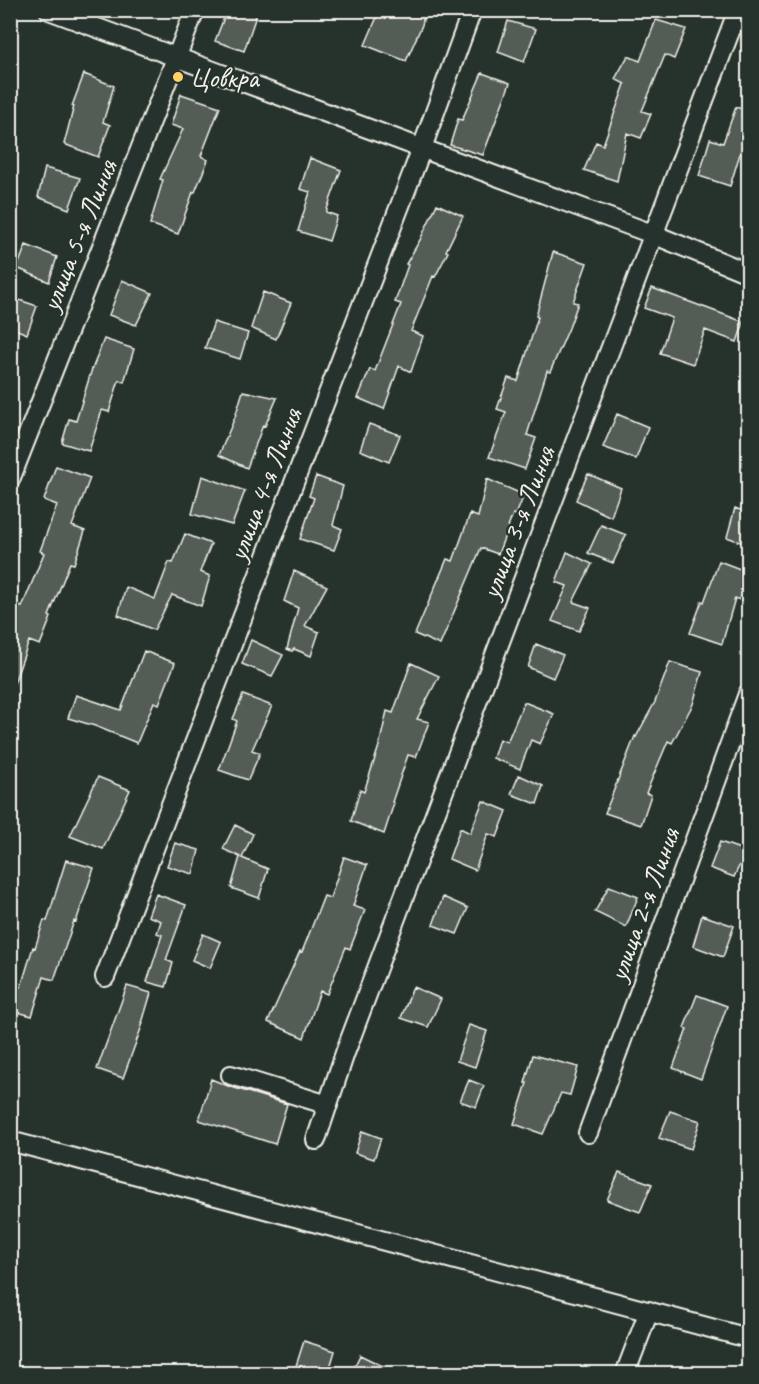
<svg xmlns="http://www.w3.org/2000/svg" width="759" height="1384" font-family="Caveat,sans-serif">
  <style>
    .building { fill: #525c55; stroke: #f4f1e8; stroke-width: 1.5 }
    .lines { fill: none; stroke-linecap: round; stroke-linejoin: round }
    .minor-casing { stroke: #f4f1e8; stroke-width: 22 }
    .minor { stroke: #26332d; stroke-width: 18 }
    .poi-dot { fill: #ffd166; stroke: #26332d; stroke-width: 2 }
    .labels { text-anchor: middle; stroke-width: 5; stroke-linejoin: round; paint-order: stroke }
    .poi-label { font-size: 28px; fill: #f4f1e8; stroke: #26332d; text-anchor: start }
    .street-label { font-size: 28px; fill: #f4f1e8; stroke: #26332d }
  </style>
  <rect width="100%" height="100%" fill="#26332d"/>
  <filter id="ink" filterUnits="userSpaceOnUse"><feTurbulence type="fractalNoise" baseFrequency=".0167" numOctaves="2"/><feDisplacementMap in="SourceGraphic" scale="12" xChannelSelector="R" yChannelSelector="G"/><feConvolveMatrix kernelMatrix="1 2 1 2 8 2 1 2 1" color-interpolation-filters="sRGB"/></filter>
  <g filter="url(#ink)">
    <path class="building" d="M227,10h31l-14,41 -29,-10z
      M380,10h45l-3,15 -16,36 -41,-16z
      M656,20l30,9 -12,30 -9,-4 -23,56 9,3 -10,24 -14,-5 -10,48 -33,-11 12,-28 7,3 22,-61 -10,-5 13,-23 12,5z
      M508,21l28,8 -12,33 -26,-10z
      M482,73l28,10 -27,72 -33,-10 8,-26 4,1z
      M84,74l30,12 -11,36 7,3 -12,32 -34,-13 10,-38h-2z
      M181,94l39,13 -19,49 7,4 -13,32h-2l-15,42 -28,-10 13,-44 -3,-1 23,-50 -12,-4z
      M736,107l12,4v17l-18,58 -31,-10 11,-37 13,4z
      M310,158l31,12 -15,42 11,4 -8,25 -31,-10 12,-39 -10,-3z
      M45,168l35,10 -11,31 -31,-12z
      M437,204l26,12 -17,35 2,1 -13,25 -2,-1 -22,55 12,5 -12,36 -12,-6 -15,43 -26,-11 12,-29 5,2 26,-67 -6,-2 13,-37 -2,-1 14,-24z
      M26,245l31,12 -8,25 -32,-14z
      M553,252l34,11 -14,39 5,1 -9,25 -19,44 -3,-1 -20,64 9,3 -11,31 -36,-12 17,-45 -9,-3 11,-31 10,3 20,-64 -2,-1z
      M122,280l30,13 -16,32 -27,-10z
      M652,288l92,34 -7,20 -32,-12 -12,34 -33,-11 12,-35 -28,-10z
      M263,292l28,11 -15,36 -25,-11z
      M10,297l27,9 -10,28 -17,-7z
      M214,322l34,11 -8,26 -35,-11z
      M104,339l30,10 -10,33 -5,-2 -10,32 -7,-2 -13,41 -27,-8 7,-24 7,2 15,-49z
      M243,391l34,7 -12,28 -2,-1 -16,43 -28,-13 16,-38z
      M617,414l31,13 -12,32 -33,-12z
      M369,424l31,11 -11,27 -29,-12z
      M56,466l34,12 -18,48 13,5 -11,33 -4,-1 -21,53 2,1 -11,28 -11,-4 -17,48h-2v-86l12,4 22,-54 -4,-2 17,-46 -13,-5z
      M588,474l33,14 -10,29 -35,-17z
      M202,476l43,15 -13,34 -40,-11z
      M316,476l27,10 -10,39 9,4 -8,21 -34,-11 14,-41 -5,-2z
      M487,479l37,16 -8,20 -3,-1 -15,40 -17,-6 -41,97 -25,-11 32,-75 6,2 17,-47 8,3z
      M735,508l13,5v32l-21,-8z
      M601,525l25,10 -13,28 -25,-10z
      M185,534l26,10 -11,28 10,4 -9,30 -29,-11 -18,35 -36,-15 8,-28 29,12 14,-37 4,1z
      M567,552l25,12 -19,38 17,6 -11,23 -27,-10 15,-35 -11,-4z
      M719,561l29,11v6l-8,22 -5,-2 -13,46 -32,-11 12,-32 2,1z
      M294,571l33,15 -22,40 14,6 -8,24 -17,-7 -2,2 -5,-2 11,-41 -14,-7z
      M251,640l32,15 -11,21 -30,-12z
      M536,644l27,11 -10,23 -25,-11z
      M144,651l31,12 -16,41 -5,-2 -17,41 -42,-17 -27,-8 8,-23 45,15z
      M670,662l32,10 -9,32 -21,39 -4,-2 -22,52 5,2 -10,30 -36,-12 30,-77 1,1 19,-35z
      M411,663l28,13 -22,43 12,3 -13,35 -8,-2 -16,47 2,1 -10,31 -33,-13 9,-31 4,2 15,-46 8,-35 6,2z
      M243,695l29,11 -20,44 8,3 -12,27 -29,-10 18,-49 -4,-2z
      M524,702l30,12 -14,30 -9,-4 -11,29 -27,-11 6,-19 8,3z
      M519,775l24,11 -6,18 -26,-10z
      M98,777l32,13 -27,59 -33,-13z
      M483,801l24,10 -10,26 -9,-3 -13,36 -26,-11 11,-31 10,5z
      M235,825l18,9 -11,24 26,11 -9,29 -28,-10 9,-31 -17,-8z
      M720,842l26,9 -12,26 -24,-9z
      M175,843l24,7 -6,24 -26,-8z
      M344,857l23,8 -14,41 12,4 -15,39 -4,-2 -19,47 -7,-3 -16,47 -36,-16 32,-71 2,1 22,-56 6,2z
      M66,860l28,8 -18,54 -2,-1 -20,59 -10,-3 -12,39 -22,-6v-27l11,4 12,-40 2,1 9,-28 3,1z
      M609,886l29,11 -12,30 -31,-15z
      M156,894l30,11 -20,55 7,3 -7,24 -19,-5 15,-47 -5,-2 4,-12 -13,-5z
      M443,897l25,11 -11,26 -24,-9z
      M702,915l32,11 -11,31 -30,-11z
      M203,934l18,8 -11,26 -18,-8z
      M127,986l24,7 -9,30h1l-20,55 -26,-9z
      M413,987l28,12 -13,28 -27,-9z
      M697,995l30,11 -26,73 -28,-11 14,-39 -3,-1z
      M469,1025l18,6 -12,36 -18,-6z
      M533,1055l45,12 -8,28 -9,-2 -18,41 -29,-10 13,-41h-2z
      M211,1079l17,7 59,18 -12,40 -76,-24z
      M469,1080l15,6 -8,21 -16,-6z
      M670,1111l30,10 -9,28 -32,-11z
      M362,1131l19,7 -7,21 -19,-6z
      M619,1172l33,12 -12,28 -33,-12z
      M304,1341l31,10 -7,23h-18l-15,-5z
      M360,1355l39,19h-48z"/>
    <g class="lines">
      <defs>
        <path id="minor" d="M49,10l606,225 93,38
          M10,480l185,-470
          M105,977l317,-829 50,-138
          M231,1075l97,30
          M588,1133l160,-439
          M316,1140l29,-87 393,-1043
          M10,1141l738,197
          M625,1374l24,-63"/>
      </defs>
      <use href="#minor" class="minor-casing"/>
      <use href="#minor" class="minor"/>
    </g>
  </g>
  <circle class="poi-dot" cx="178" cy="77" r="6"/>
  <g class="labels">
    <g class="poi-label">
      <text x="190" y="87">Цовкра</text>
    </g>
    <g class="street-label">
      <text transform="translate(78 235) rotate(-68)" y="10">улица 5-я Линия</text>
      <text transform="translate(264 484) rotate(-69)" y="10">улица 4-я Линия</text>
      <text transform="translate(517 522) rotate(-69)" y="10">улица 3-я Линия</text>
      <text transform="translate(643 904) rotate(-70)" y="10">улица 2-я Линия</text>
    </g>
  </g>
  <rect width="759" height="1384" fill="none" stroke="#26332d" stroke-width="36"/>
  <rect x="18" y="18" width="723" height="1348" fill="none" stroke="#f4f1e8" stroke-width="2" filter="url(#ink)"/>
</svg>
